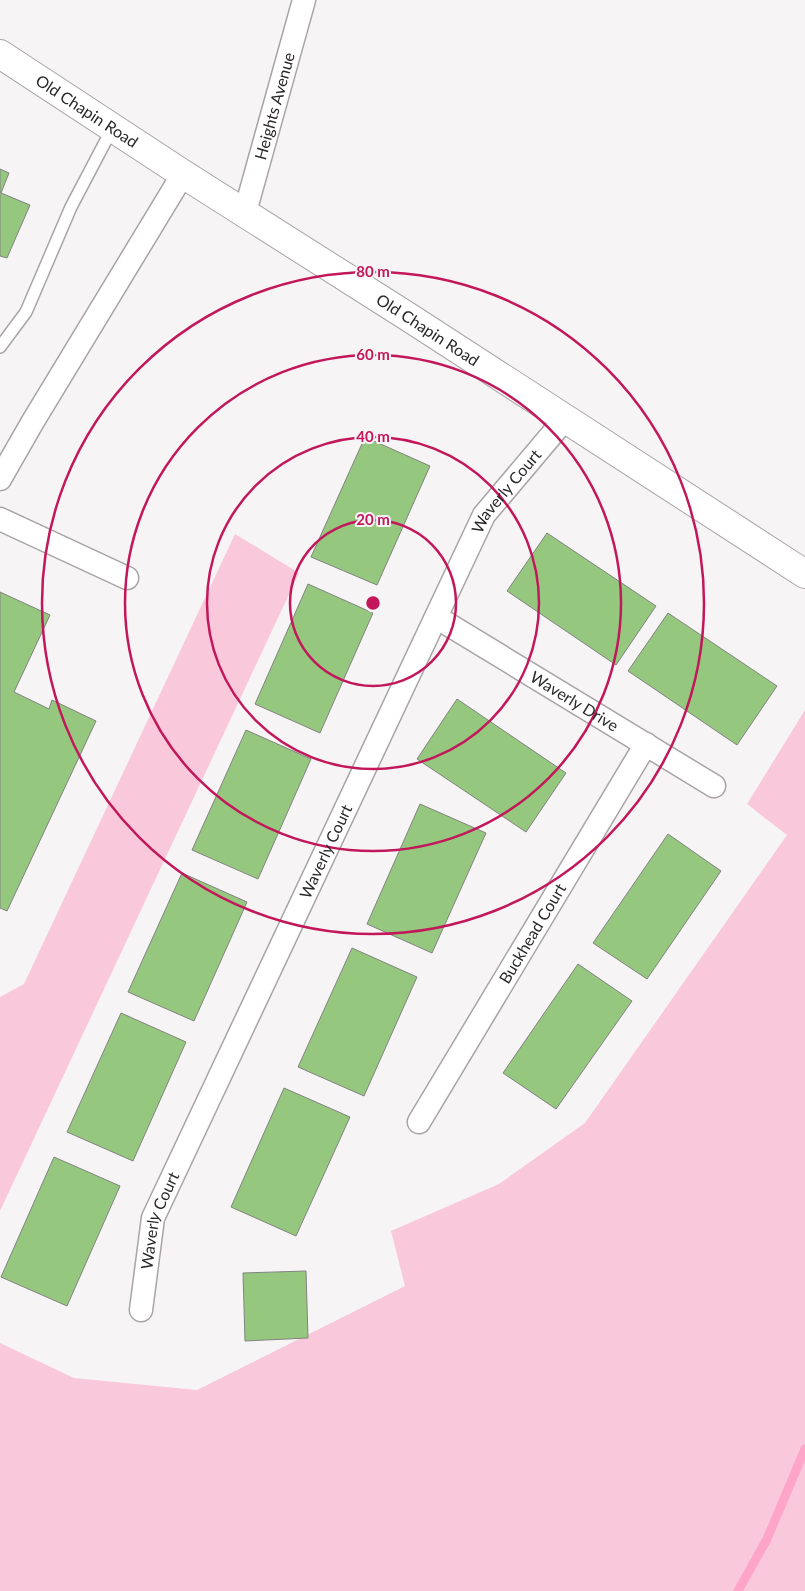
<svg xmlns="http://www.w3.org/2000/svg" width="805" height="1591" font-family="Lato,sans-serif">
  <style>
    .green { fill: #f9c9db }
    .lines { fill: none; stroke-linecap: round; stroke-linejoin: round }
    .stream { stroke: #fea5c8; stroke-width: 9 }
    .building { fill: #95c77e; stroke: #828381 }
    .service-casing { stroke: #a8a4a5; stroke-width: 14 }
    .minor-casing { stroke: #a8a4a5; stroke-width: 25 }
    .tertiary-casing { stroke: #a8a4a5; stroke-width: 30 }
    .service { stroke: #fff; stroke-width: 11 }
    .minor { stroke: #fff; stroke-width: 22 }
    .tertiary { stroke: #fff; stroke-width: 28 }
    .ring { fill: none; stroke: #c2185b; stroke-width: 2.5 }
    .labels { text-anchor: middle; stroke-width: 4; stroke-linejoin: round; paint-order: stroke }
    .street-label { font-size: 16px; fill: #292728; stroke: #f7f4f5 }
    .centre { fill: #c2185b; stroke: #f7f4f5; stroke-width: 2.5 }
    .ring-label { font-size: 15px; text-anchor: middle; font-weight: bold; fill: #c2185b; stroke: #f7f4f5; stroke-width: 4; stroke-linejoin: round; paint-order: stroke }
  </style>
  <rect width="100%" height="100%" fill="#f7f4f5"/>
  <path class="green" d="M235,534l64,39 -299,638v-214l24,-13z
    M805,710v881h-805v-248l74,35 123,12 208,-104 -14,-55 108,-47 86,-61 202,-288 -40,-31z"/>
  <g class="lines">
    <path class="stream" d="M738,1591l29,-52 38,-90"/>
  </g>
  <path class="building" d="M0,169l9,4 -8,20 29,12 -23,53 -7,-2z
    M365,437l65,29 -53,119 -66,-28z
    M547,533l109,73 -40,59 -109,-74z
    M308,584l65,29 -53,120 -65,-29z
    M0,592l50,23 -36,77 35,17 3,-9 44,21 -89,190 -7,-3z
    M668,613l109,73 -40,59 -109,-74z
    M457,699l109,74 -40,59 -109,-73z
    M246,730l65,29 -53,120 -66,-29z
    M420,804l66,29 -54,120 -65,-29z
    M668,834l53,37 -74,108 -54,-36z
    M182,873l65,29 -53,119 -66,-29z
    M352,948l65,29 -53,119 -66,-29z
    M578,964l54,37 -76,108 -53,-36z
    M121,1013l65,29 -53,119 -66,-29z
    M284,1088l66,29 -54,119 -65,-29z
    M54,1157l66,29 -53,120 -66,-29z
    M306,1271l2,67 -63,3 -2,-68z"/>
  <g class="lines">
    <defs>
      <path id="service" d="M0,347l26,-35 45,-105 42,-80"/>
      <g id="minor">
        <path id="s1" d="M245,212l59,-212"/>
        <path d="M0,479l32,-56 151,-249"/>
        <path d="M0,519l127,59"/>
        <path id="s2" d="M436,617l278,169"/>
        <path id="s3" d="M419,1122l227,-378"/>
        <path id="s4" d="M141,1310l12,-92 331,-703 81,-96"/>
      </g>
      <g id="tertiary">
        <path id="s5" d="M0,54l183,120 227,144 395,256"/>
      </g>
    </defs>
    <use href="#service" class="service-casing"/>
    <use href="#minor" class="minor-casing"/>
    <use href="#tertiary" class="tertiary-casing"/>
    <use href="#service" class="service"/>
    <use href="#minor" class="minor"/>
    <use href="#tertiary" class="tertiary"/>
  </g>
  <g class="ring">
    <circle cx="373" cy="603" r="83"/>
    <circle cx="373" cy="603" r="166"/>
    <circle cx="373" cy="603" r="248"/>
    <circle cx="373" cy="603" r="331"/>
  </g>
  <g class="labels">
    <g class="street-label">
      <text dy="6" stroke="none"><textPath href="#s1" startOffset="110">Heights Avenue</textPath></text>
      <text dy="6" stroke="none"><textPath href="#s5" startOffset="104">Old Chapin Road</textPath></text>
      <text dy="6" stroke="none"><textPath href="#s5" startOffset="509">Old Chapin Road</textPath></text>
      <text dy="6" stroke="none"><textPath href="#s4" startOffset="902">Waverly Court</textPath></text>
      <text dy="6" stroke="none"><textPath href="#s2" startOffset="162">Waverly Drive</textPath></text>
      <text dy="6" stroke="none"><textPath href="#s4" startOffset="498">Waverly Court</textPath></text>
      <text dy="6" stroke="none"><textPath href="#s3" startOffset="220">Buckhead Court</textPath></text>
      <text dy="6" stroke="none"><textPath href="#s4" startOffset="92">Waverly Court</textPath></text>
    </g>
  </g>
  <circle cx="373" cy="603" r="8" class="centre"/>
  <g class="ring-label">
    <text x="373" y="277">80 m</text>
    <text x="373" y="360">60 m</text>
    <text x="373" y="442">40 m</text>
    <text x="373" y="525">20 m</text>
  </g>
</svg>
